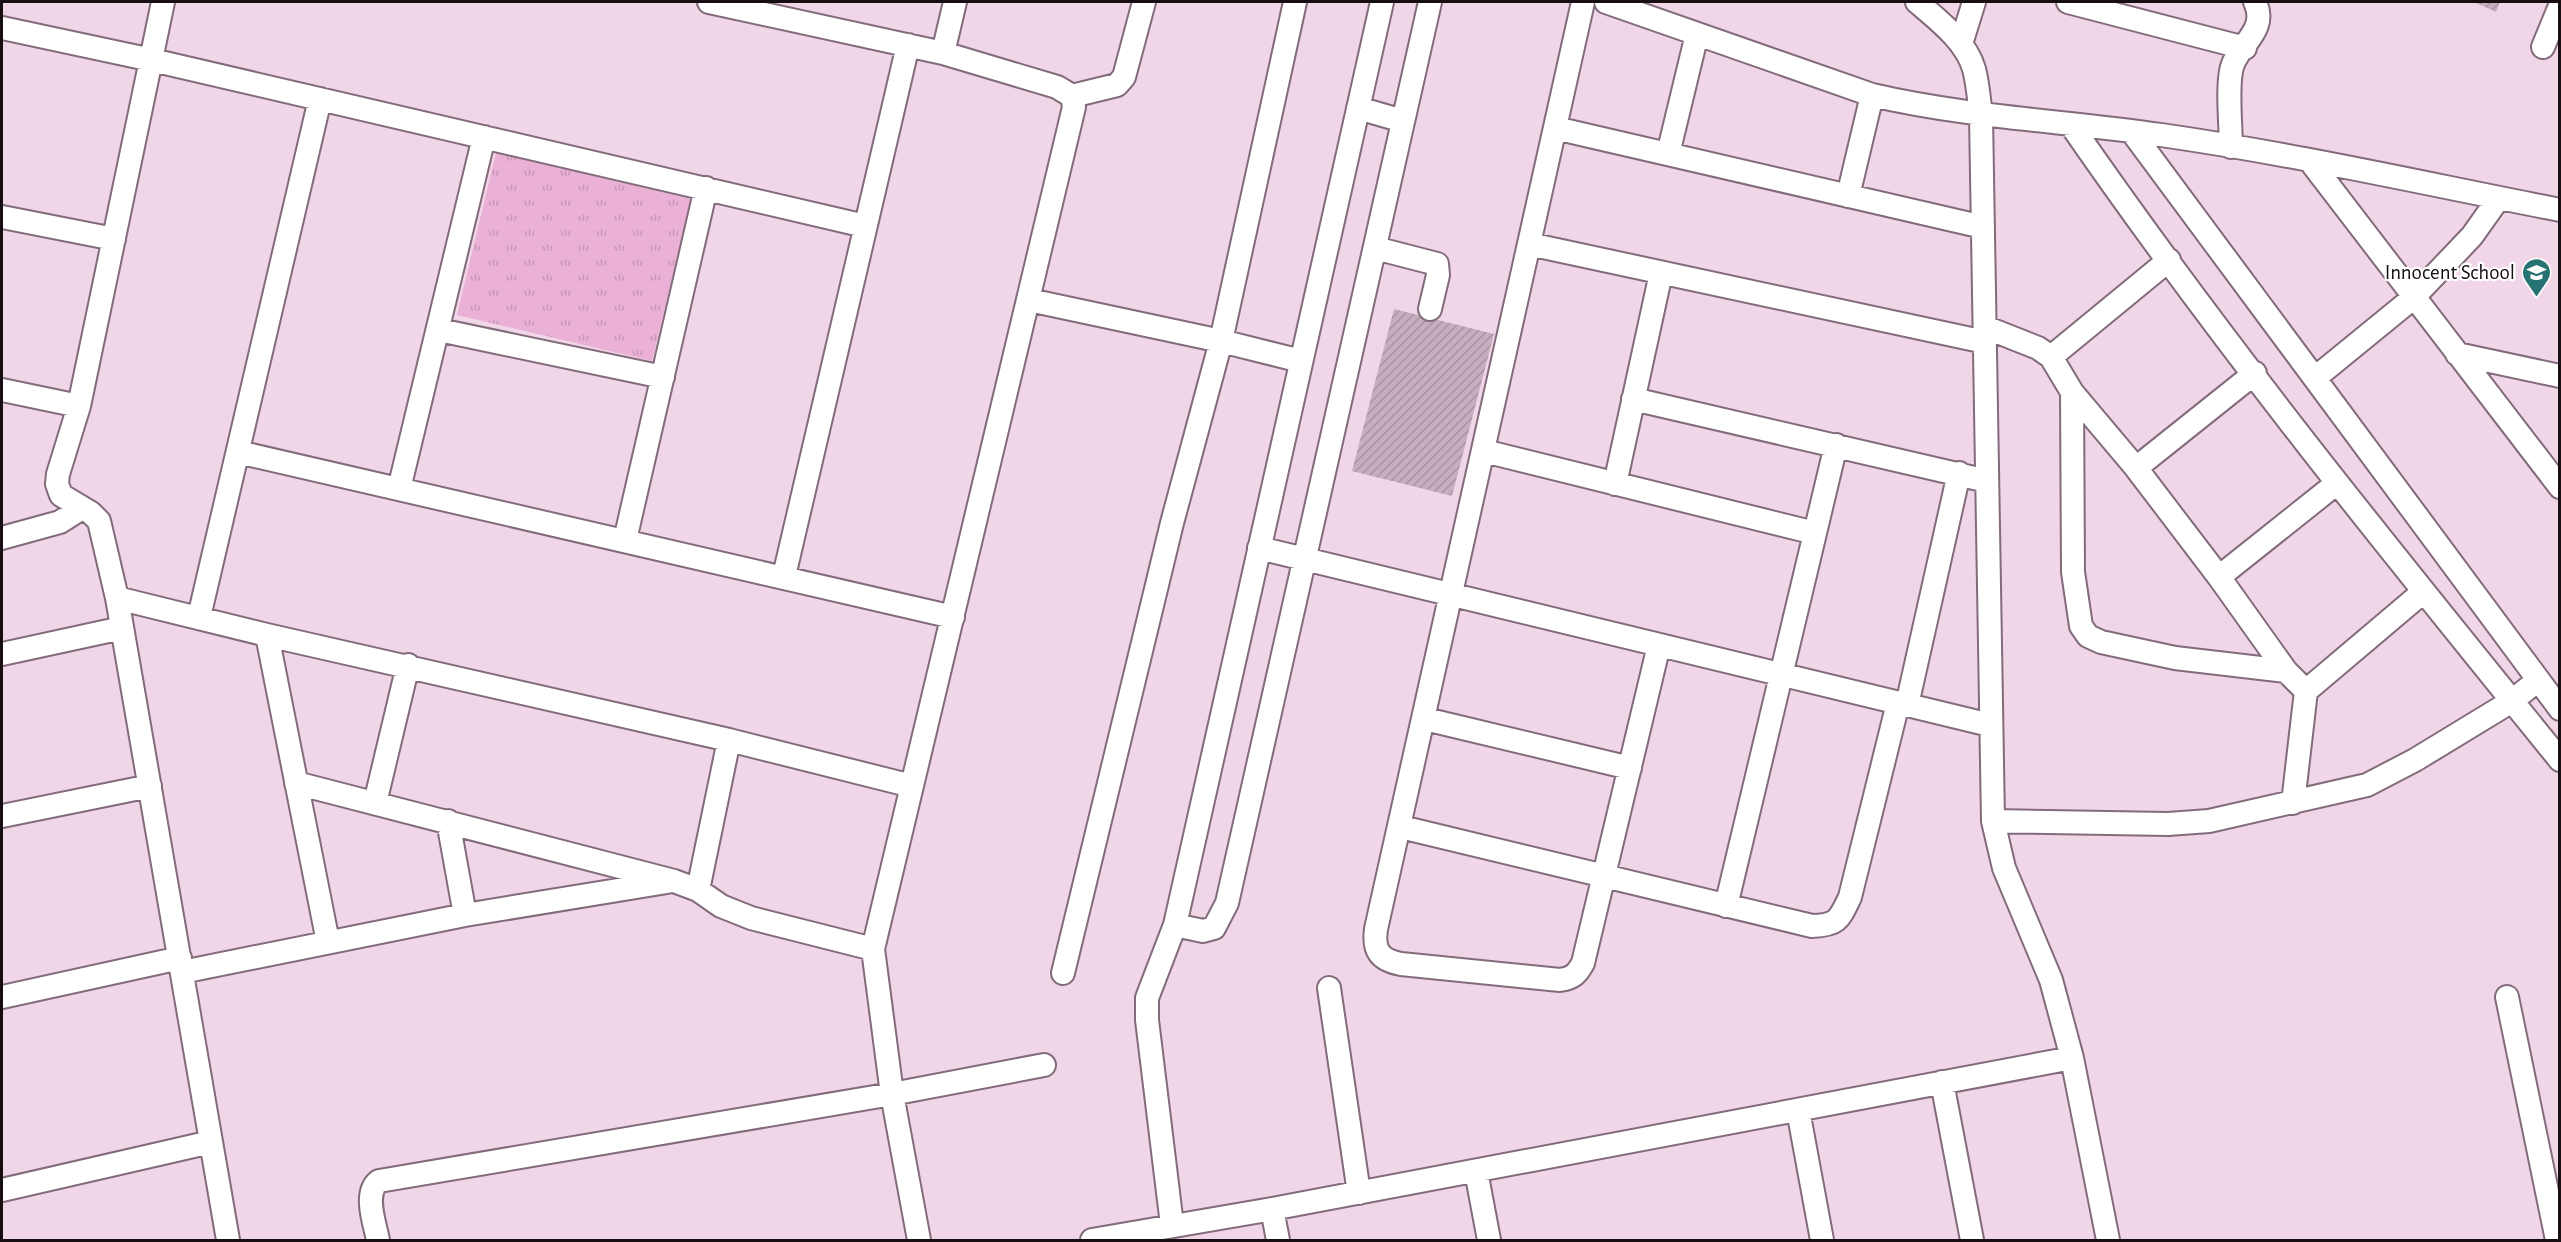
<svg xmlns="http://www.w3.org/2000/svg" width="2561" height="1242" font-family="'Alegreya Sans',sans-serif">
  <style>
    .park { fill: url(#park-tufts) }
    .building { fill: url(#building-hatch) }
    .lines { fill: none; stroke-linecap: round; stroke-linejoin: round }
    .minor-casing { stroke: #826b7a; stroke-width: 26 }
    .minor { stroke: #fff; stroke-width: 22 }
    .labels { text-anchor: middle; stroke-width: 4.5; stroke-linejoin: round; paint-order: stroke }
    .poi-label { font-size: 21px; fill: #160e13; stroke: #fff; text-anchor: end }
  </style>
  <defs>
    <pattern id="park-tufts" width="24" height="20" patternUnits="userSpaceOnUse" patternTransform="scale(1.5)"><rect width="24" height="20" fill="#eab0d6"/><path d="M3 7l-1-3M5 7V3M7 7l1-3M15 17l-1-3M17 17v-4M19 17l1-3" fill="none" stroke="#c896b7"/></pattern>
    <pattern id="building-hatch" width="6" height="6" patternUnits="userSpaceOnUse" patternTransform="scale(1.5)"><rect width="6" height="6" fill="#c7aebe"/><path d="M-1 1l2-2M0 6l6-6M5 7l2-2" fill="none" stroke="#aa94a2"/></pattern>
  </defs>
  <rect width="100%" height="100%" fill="#f1d6e7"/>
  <path class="park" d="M496,153l195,46 -39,162 -195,-46z"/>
  <path class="building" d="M2474,2h26l-4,10z
    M1394,309l100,25 -42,162 -100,-25z"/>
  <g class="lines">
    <defs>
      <path id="minor" d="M163,2l-84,404 -21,68 -1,10 4,11 30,18 8,8 18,77 111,642
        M709,2l234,51 114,34 15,9 2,11 -201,842 19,145 27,146
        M1583,2l-207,927c-3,22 4,31 25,35l159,16c13,-2 17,-6 23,-17l76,-318
        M1606,2l266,93c95,22 192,26 289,40 133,19 266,49 399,75
        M1917,2c21,18 49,39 57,67 4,15 5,31 7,47l12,705 11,47 47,112 21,78 36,182
        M2068,2l177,46
        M2,28l150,32 713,166
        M1961,44l13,-42
        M2543,47l17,-41
        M943,53l12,-51
        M1072,96l45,-11 7,-8 20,-75
        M1358,108l45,13
        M2071,125c152,220 321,428 489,635
        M1555,128l428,99
        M2132,132l428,577
        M2231,147c0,-20 -5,-66 2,-83 8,-21 35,-35 22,-62
        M1668,154l29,-120
        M2310,161l250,326
        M1848,196l24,-101
        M2,217l112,22
        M1529,244l456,98
        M1375,248l62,16 1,11 -8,34
        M1029,300l192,41 80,20
        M1985,327l53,21 13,9 21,35 64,76 83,109 67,94 20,20 -13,112
        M439,330l224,47
        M2457,354l103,22
        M2051,357l118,-97
        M2315,378l98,-80 59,-62 27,-38
        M2,390l77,16
        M2072,392l1,180 8,54 7,10 13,6 74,16 111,13
        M1633,399l354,82
        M1484,451l331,82
        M238,452l715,165
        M2136,468l119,-95
        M1615,484l46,-211
        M399,489l85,-352
        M2,538l58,-16 22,-14
        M625,540l81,-352
        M1259,548l731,177
        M784,576l124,-531
        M2219,577l118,-94
        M117,598l150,37 462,105 183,46
        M199,617l121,-518
        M267,635l61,307
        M2,654l120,-26
        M2306,691l117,-99
        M1907,705l52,-232
        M1425,719l205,49
        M296,783l378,98 24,9 23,16 30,12 122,31
        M375,803l33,-138
        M2,816l148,-30
        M448,821l17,94
        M1993,821l175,3 41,-3 158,-36 48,-25 97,-59 26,-21
        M1401,827l411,99c26,-1 27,-6 38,-29l48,-194
        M698,890l31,-150
        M1726,906l110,-461
        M1175,925l28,6 11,-3 13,-25 203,-901
        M182,972l283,-57 202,-33
        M1063,973l109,-450 49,-182 74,-339
        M1329,988l30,205
        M2,997l178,-39
        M2507,997l50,243
        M1942,1082l30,158
        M1798,1110l24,130
        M1476,1171l13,69
        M2,1190l209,-48
        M1272,1209l6,31
        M1172,1225l-25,-205v-22l28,-73 207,-923
        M378,1240c-3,-16 -15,-47 1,-59l513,-87 152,-29
        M1092,1240l180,-31 800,-151"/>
    </defs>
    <use href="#minor" class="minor-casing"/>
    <use href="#minor" class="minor"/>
  </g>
  <defs>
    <symbol id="school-pin" viewBox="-11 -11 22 30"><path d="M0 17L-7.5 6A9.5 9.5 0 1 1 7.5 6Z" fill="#277272" stroke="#fff"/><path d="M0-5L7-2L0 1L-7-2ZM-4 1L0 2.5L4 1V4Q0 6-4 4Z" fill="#fff"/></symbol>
  </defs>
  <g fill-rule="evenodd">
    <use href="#school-pin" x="2520" y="256" width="33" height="45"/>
  </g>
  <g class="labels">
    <g class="poi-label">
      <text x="2515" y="279">Innocent School</text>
    </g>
  </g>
  <rect width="2561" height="1242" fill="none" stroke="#160e13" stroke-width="6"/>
</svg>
